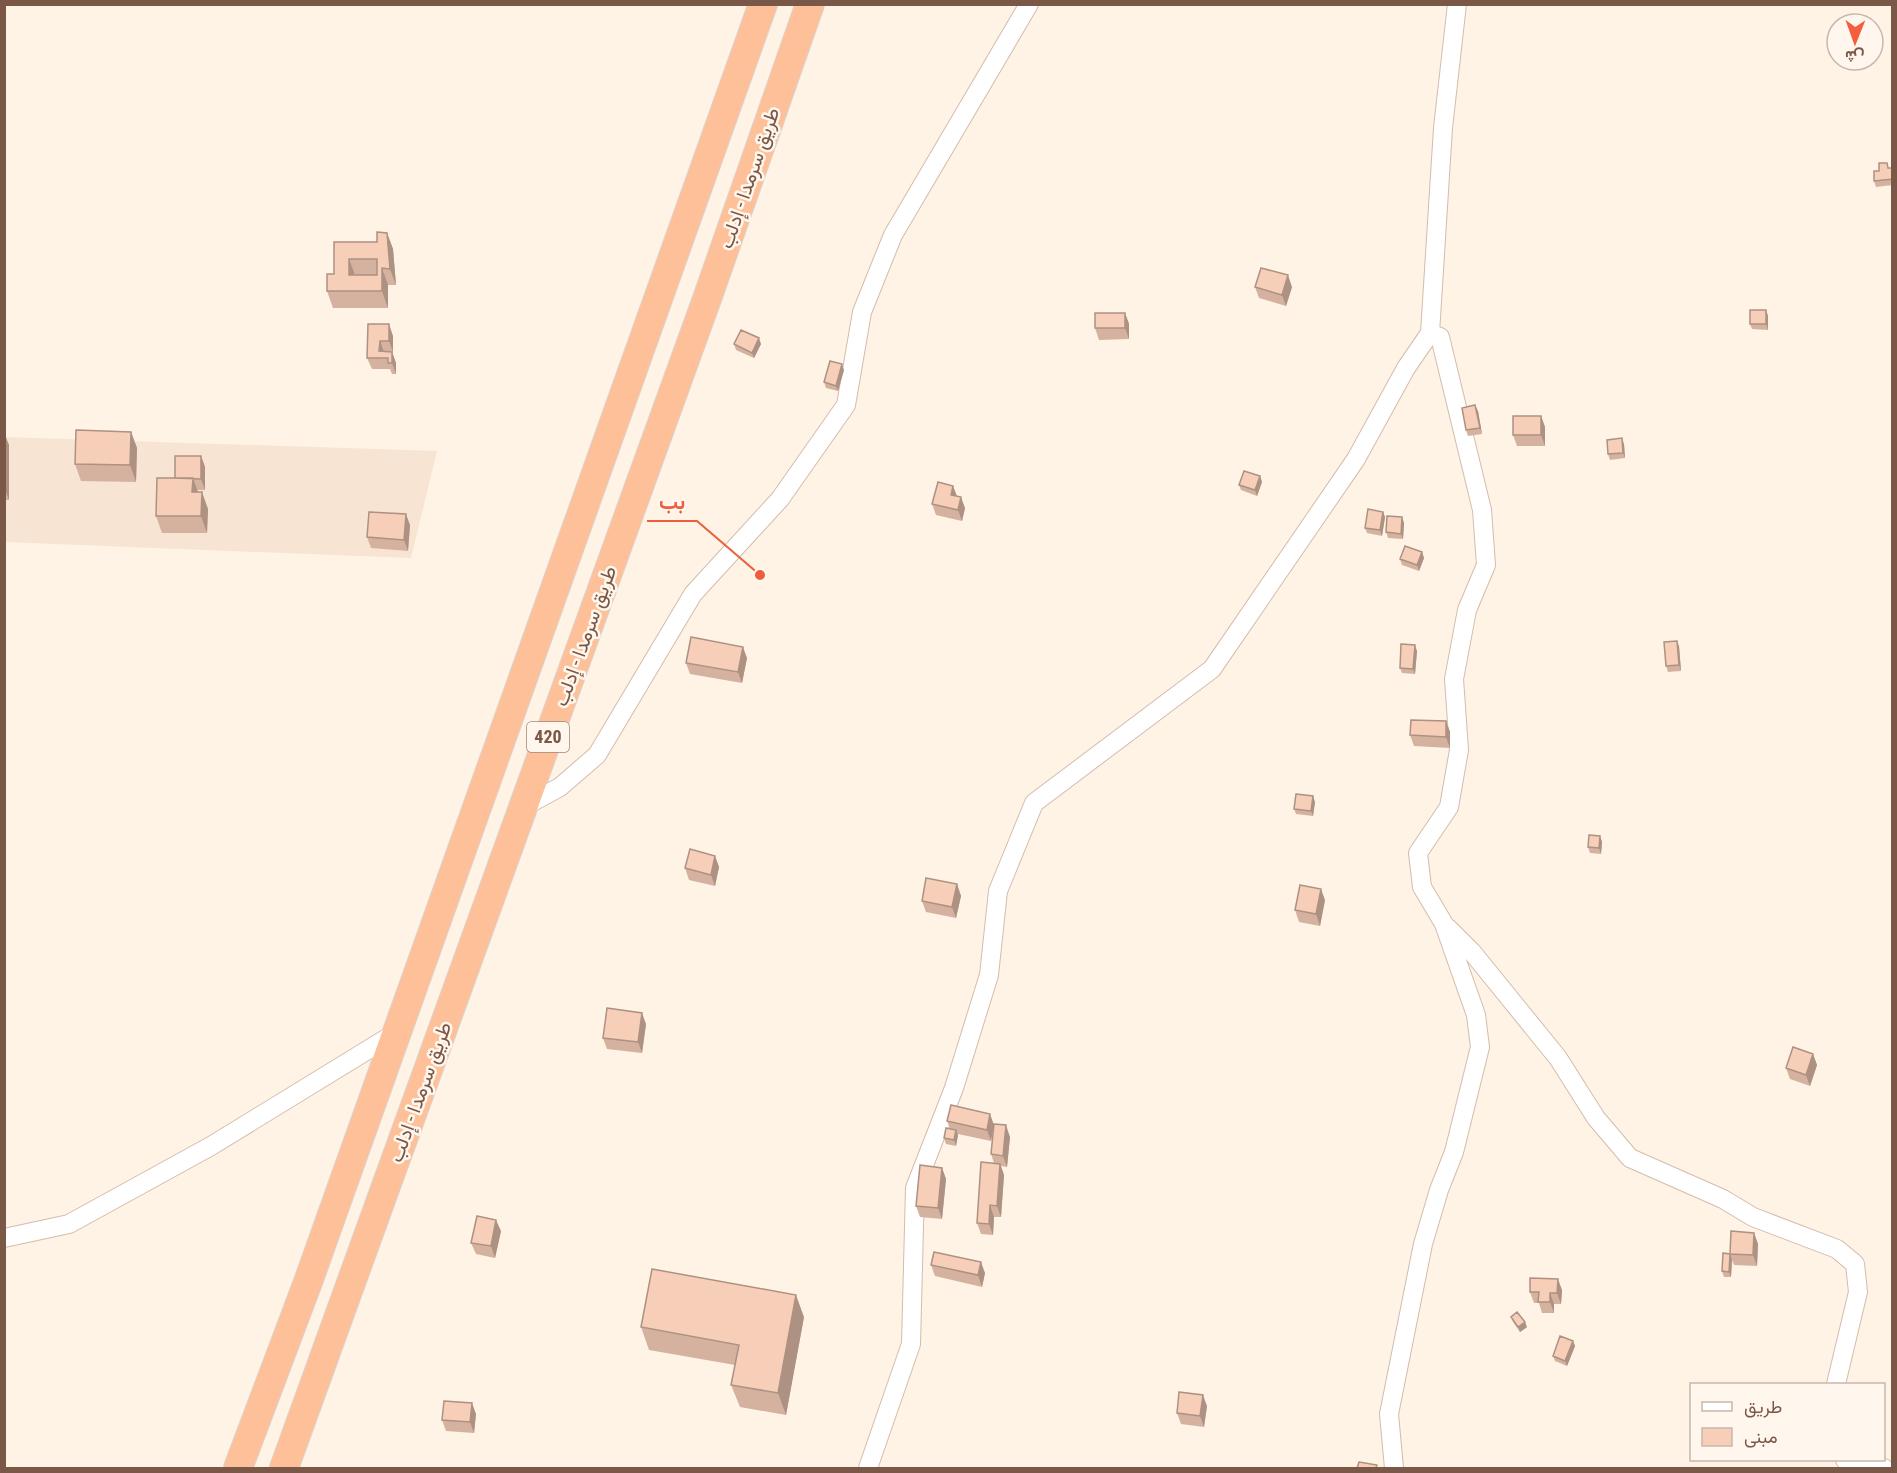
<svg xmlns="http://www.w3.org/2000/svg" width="1897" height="1473" font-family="'Roboto Condensed',Vazirmatn,sans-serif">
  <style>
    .residential { fill: #f7e4d2 }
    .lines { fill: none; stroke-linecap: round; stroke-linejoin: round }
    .minor-casing { stroke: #d4bcac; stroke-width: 20 }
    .trunk-casing { stroke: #dcd3cf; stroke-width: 30 }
    .minor { stroke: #fff; stroke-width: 18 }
    .trunk { stroke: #fec098; stroke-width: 28 }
    .wall { fill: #d4b29f }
    .shaded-wall { fill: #ad9182 }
    .building { fill: #f7cfb9; stroke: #ad9182; stroke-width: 1.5; fill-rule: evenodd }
    .labels { text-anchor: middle; stroke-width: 5; stroke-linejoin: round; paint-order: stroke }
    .shield { fill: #fff7ed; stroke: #a28779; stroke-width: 1.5 }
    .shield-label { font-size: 18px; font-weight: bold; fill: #7a5747 }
    .street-label { font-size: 20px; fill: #7a5747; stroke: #fff7ed }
    .leader { fill: none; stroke: #ee5e3e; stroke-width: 2 }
    .callout-dot { fill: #ee5e3e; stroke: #fff7ed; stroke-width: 2 }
    .callout-label { font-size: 21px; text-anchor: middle; font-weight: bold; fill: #ee5e3e; stroke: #fff7ed; stroke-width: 5; stroke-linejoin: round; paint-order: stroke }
  </style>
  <rect width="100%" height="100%" fill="#fef3e4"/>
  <path class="residential" d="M5,437l432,14 -26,107 -406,-16z"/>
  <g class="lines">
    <defs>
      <path id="minor" d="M523,807l37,-20 37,-32 96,-161 87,-95 66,-94 16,-93 31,-77 136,-231
        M1448,928l24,24 86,106 38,60 34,40 93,41 30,18 84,32 18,15 3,28 -22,92
        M4,1238l65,-14 142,-78 186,-114
        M1845,1460l39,8
        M868,1468l43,-124 4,-156 39,-100 35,-113 9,-84 36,-88 178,-134 144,-210 50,-91 24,-35 13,-205 14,-124
        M1394,1468l-5,-54 34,-170 16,-54 15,-38 26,-105 -4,-32 -32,-91 -22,-37 -4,-34 31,-46 10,-57 -5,-71 13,-69 19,-45 -4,-55 -42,-173 -10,-4"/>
      <path id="trunk" d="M238,1468l70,-186 455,-1278
        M284,1468l424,-1172 102,-292"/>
    </defs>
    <use href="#minor" class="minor-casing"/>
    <use href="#trunk" class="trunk-casing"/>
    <use href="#minor" class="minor"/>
    <use href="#trunk" class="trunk"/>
  </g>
  <path class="wall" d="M1889,168h4v17l-17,2 -2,-6z
    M387,233l6,16 3,36h-8v23h-55l-6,-17 7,-17v-32h43z
    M1255,287h37l-6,19 -27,-8z
    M1766,310l2,6v14l-16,-1 -2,-5z
    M1125,313l4,11v15l-30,1 -4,-12z
    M368,324l25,12v16h-1l4,11v11h-4l-2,-5h-18l-5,-11z
    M734,344h27l-7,14 -18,-8z
    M844,370l-6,21 -12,-3 -2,-6z
    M1478,411l4,23 -14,2 -2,-6z
    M1541,416l4,11v19h-28l-4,-11z
    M131,432l6,16 -1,34 -55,-1 -6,-17z
    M4,433l5,12v55h-5z
    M1624,444l1,14 -15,2 -2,-6z
    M201,456l4,11v23h-8l11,19 -1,24h-45l-6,-17 19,-38z
    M1260,476l2,6 -5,14 -16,-6 -2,-5z
    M953,486l4,10 8,12 -3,13 -26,-6 -4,-11z
    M1383,512l2,5 -3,19 -15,-3 -2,-5z
    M1402,517l2,6 -1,16 -15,-1 -2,-6z
    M410,525l-2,26 -37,-3 -4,-11z
    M1422,552l2,6 -5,13 -17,-6 -2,-6z
    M1679,646l2,25 -13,1 -2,-6z
    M1417,651l-2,23 -13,-1 -2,-5z
    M747,658l-5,25 -52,-9 -4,-11z
    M1446,721l4,11v16l-36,-2 -4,-11z
    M1315,802l-2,14 -17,-2 -2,-5z
    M1600,836l2,6 -1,12 -11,-1 -2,-6z
    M715,856l4,11 -4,19 -26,-6 -4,-12z
    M957,884l4,12 -5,22 -30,-6 -4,-11z
    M1325,900l-5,26 -21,-4 -4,-12z
    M646,1024l-4,29 -35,-4 -4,-11z
    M1813,1054l4,11 -7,21 -20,-7 -4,-11z
    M947,1121l47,3 16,13 -3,30 -6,-1 3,9 -3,42h-7l-1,18 -12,-1 -4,-11 17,-60 -3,-9 3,-27 -3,14 -33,-7v1l-2,11 -10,-2 -2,-6 6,-9z
    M942,1168l4,11 -4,40 -22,-2 -4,-11z
    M501,1231l-6,27 -19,-4 -5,-11z
    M1754,1233l4,11 -1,22 -23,-1 -2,-5 -1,17h-7l-2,-6 8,-17z
    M931,1265l54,8 -3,14 -47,-11z
    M1562,1290l-1,14h-7v9h-12l-3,-10h-5l-4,-11z
    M804,1317l-18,98 -46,-8 -9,-22 4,-20 -86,-15 -8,-23z
    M1511,1317l16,10 -7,5 -7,-10z
    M1573,1341l2,5 -8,20 -12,-5 -2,-5z
    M1207,1406l-3,21 -23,-3 -4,-11z
    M476,1414l-2,19 -28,-2 -4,-11z"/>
  <path class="shaded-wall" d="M387,233l6,16 3,36 -6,-16z
    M349,259l6,16h-6z
    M382,268l6,17v23l-6,-17z
    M1288,275l4,12 -6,19 -4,-11z
    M1766,310l2,6v14l-2,-6z
    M1125,313l4,11v15l-4,-11z
    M389,324l4,12v16l-4,-11z
    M759,338l2,6 -7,14 -2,-5z
    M380,341l4,11 -5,-1z
    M392,352l4,11v11l-4,-11z
    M842,364l2,6 -6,21 -2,-5z
    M1475,405l3,6 4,23 -2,-6z
    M1541,416l4,11v19l-4,-11z
    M131,432l6,16 -1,34 -6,-17z
    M4,433l5,12v55l-5,-13z
    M1622,438l2,6 1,14 -2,-5z
    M201,456l4,11v23l-4,-11z
    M1260,476l2,6 -5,14 -2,-6z
    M193,478l6,17 -7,-3z
    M953,486l4,11 -6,-2z
    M202,492l6,17 -1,24 -6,-17z
    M961,497l4,11 -3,13 -4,-11z
    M1383,512l2,5 -3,19 -2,-6z
    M406,514l4,11 -2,26 -4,-11z
    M1402,517l2,6 -1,16 -2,-5z
    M1422,552l2,6 -5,13 -2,-6z
    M1677,641l2,5 2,25 -2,-6z
    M1415,645l2,6 -2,23 -2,-5z
    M743,647l4,11 -5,25 -4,-11z
    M1446,721l4,11v16l-4,-11z
    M1313,796l2,6 -2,14 -2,-5z
    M1600,836l2,6 -1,12 -2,-6z
    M715,856l4,11 -4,19 -4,-11z
    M957,884l4,12 -5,22 -4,-11z
    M1321,889l4,11 -5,26 -4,-12z
    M642,1013l4,11 -4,29 -4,-11z
    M1813,1054l4,11 -7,21 -4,-11z
    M990,1114l4,11 -3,16 -4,-11z
    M1006,1125l4,12 -3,30 -4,-11z
    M956,1130l2,5 -2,11 -2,-6z
    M1000,1164l4,11 -3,42 -4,-11z
    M942,1168l4,11 -4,40 -4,-11z
    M990,1205l4,12 -1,18 -4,-11z
    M496,1220l5,11 -6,27 -4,-12z
    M1754,1233l4,11 -1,22 -4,-11z
    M1730,1254l2,6 -1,17 -2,-5z
    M981,1262l4,11 -3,14 -4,-12z
    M1558,1279l4,11 -1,14 -4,-11z
    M1550,1293l4,11v9l-4,-11z
    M796,1295l8,22 -18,98 -8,-22z
    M1525,1322l2,5 -7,5 -2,-5z
    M1573,1341l2,5 -8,20 -2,-5z
    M1203,1395l4,11 -3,21 -4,-11z
    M472,1403l4,11 -2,19 -4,-11z"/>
  <path class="building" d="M1879,163h8l1,5h5v11l-19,2v-10h5z
    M377,232l10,1 3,36 -8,-1v23h-55v-17h7v-32h43zM349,259h28v16h-28z
    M1261,268l27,7 -6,20 -27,-8z
    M1750,310h16v14h-16z
    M1095,313h30v15h-30z
    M368,324h21v17h-9l-1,10 13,1v11h-4v-5h-21z
    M741,330l18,8 -7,15 -18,-9z
    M830,361l12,3 -6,22 -12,-4z
    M1475,405l5,23 -14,2 -4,-22z
    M1513,416h28v19h-28z
    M76,430l55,2 -1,33 -55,-1z
    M1622,438l1,15 -15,1 -1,-14z
    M175,456h26v23l-26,-1z
    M1244,471l16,5 -5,14 -16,-5z
    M157,478h36l-1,14h10l-1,24h-45z
    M938,482l15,4 -2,9 10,2 -3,13 -26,-6z
    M1368,509l15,3 -3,18 -15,-2z
    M369,512l37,2 -2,26 -37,-3z
    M1387,516l15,1 -1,17 -15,-2z
    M1405,546l17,6 -5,13 -17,-6z
    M691,637l52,10 -5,25 -52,-9z
    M1677,641l2,24 -13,1 -2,-24z
    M1401,644l14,1 -2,24 -13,-1z
    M1411,720l35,1v16l-36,-2z
    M1296,794l17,2 -2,15 -17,-2z
    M1589,835l11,1 -1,12 -11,-1z
    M690,849l25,7 -4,19 -26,-7z
    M926,878l31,6 -5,23 -30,-6z
    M1300,885l21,4 -5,25 -21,-4z
    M607,1008l35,5 -4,29 -35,-4z
    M1793,1047l20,7 -7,21 -20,-7z
    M951,1105l39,9 -3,16 -40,-9z
    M994,1124l12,1 -3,31 -12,-2z
    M946,1128l10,2 -2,10 -10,-2z
    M981,1162l19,2 -3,42 -7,-1 -1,19 -12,-1z
    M920,1165l22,3 -4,40 -22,-2z
    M477,1216l19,4 -5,26 -20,-3z
    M1731,1231l23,2 -1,22 -23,-1z
    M934,1252l47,10 -3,13 -47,-10z
    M1723,1253l7,1 -1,18 -7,-1z
    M652,1269l144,26 -18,98 -47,-8 8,-40 -98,-18z
    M1530,1278l28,1 -1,14h-7v9h-12l1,-10h-9z
    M1517,1312l8,10 -7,5 -7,-10z
    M1560,1336l13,5 -8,20 -12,-5z
    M1179,1392l24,3 -3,21 -23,-3z
    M444,1401l28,2 -2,19 -28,-2z
    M1359,1462l18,3 -1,3h-19z"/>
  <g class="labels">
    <rect class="shield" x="527" y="722" width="42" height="30" rx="4.5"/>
    <g class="shield-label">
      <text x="548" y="743">420</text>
    </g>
    <g class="street-label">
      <text transform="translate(749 178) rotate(-71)" y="7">طريق سرمدا - إدلب</text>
      <text transform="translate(585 636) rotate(-70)" y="7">طريق سرمدا - إدلب</text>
      <text transform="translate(420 1092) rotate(-70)" y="7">طريق سرمدا - إدلب</text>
    </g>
  </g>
  <path class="leader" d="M760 575L697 521H647"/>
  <circle class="callout-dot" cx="760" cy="575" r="6"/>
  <g class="callout-label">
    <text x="672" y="509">بب</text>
  </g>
  <rect width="1897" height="1473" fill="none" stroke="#7a5747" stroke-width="12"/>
  <rect x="1690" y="1383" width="195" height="78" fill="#fff7ed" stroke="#cab7ab" stroke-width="1.5"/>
  <rect x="1702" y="1402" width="30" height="9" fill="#ffffff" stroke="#cab7ab" stroke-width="1.5"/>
  <text x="1744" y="1413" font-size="18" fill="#7a5747">طريق</text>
  <rect x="1702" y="1428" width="30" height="18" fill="#f7cfb9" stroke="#cab7ab" stroke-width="1.5"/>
  <text x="1744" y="1443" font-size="18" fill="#7a5747">مبنى</text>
  <g transform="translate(1855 42) rotate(181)"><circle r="28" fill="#fff7ed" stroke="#cab7ab" stroke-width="1.5"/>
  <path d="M0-4.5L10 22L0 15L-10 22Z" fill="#f45e3e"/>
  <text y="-9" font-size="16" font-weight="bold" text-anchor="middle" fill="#7a5747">ش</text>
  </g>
</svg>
